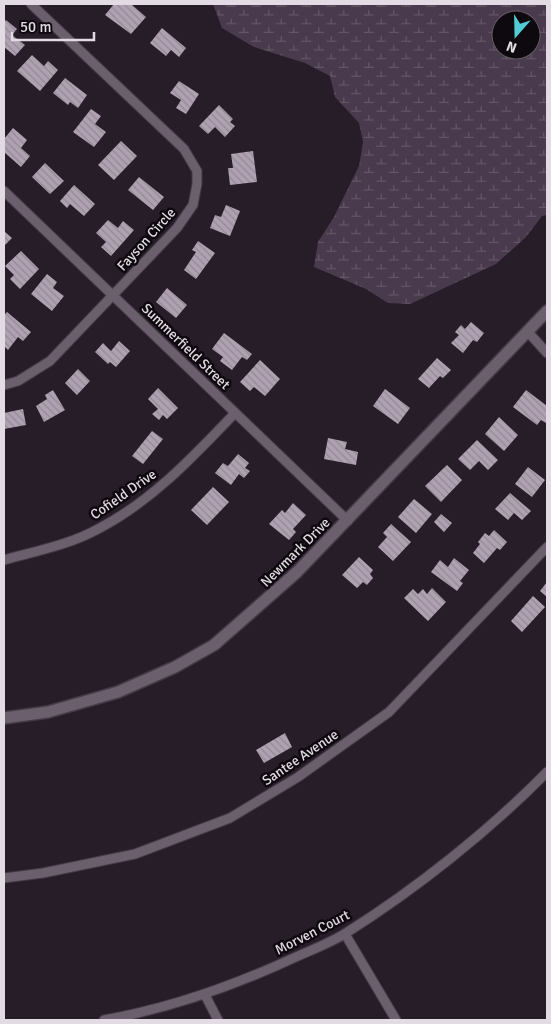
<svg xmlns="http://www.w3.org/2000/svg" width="551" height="1024" font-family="Signika,sans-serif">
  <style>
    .wetland { fill: url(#wetland-marsh); fill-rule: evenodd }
    .building { fill: url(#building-back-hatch) }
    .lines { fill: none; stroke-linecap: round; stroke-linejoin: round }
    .minor-casing { stroke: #423a44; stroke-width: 11 }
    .tertiary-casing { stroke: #423a44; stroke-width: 14 }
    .minor { stroke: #6b5e6d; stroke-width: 9 }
    .tertiary { stroke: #6b5e6d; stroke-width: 11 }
    .labels { text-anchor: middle; stroke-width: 5; stroke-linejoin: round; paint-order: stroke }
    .street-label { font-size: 14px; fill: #e2dbe3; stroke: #0e090e }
  </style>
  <defs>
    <pattern id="wetland-marsh" width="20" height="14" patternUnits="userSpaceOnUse" patternTransform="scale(1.25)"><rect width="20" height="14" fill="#4a3a4d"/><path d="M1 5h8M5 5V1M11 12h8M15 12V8" fill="none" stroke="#645666"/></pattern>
    <pattern id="building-back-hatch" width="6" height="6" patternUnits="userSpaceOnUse" patternTransform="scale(1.25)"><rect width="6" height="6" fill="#afa1b1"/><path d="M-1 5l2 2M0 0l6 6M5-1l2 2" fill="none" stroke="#948996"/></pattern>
  </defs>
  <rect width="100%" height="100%" fill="#271d29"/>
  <path class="wetland" d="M213,4h334v211l-5,1 -16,21 -30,27 -86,40 -22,-1 -22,-14 -52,-22 4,-25 16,-25 25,-51 4,-24 -4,-19 -24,-26 -5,-21 -25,-13 -51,-16 -32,-19zM501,20h30v30h-30z"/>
  <path class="building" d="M114,4h17l15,13 -15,17 -26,-19z
    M6,20l11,9 -5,6 13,10 -10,11 -11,-9v-25z
    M162,28l24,20 -7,9 -8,-7 -5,6 -16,-13z
    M32,55l12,11 4,-5 10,9 -18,21 -23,-20z
    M65,78l22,17 -9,13 -8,-6 -2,3 -15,-12z
    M179,81l20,13 -13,20 -10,-6 5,-8 -11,-7z
    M219,105l14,14 -3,3 5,4 -10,11 -10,-10 -7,7 -9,-8z
    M91,109l10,7 -6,8 11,8 -12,15 -21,-15z
    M13,128l14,12 -6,8 9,8 -9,11 -17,-15v-13z
    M121,141l16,15 -23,24 -16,-15z
    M253,151l4,31 -27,3 -2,-17h5l-2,-14z
    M45,163l19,18 -14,13 -18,-17z
    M139,177l25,20 -11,13 -25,-20z
    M74,185l21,19 -11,12 -14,-12 -3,4 -7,-7z
    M226,205l14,6 -10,25 -20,-8 5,-13 6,2z
    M108,220l10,8 5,-7 11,9 -23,26 -10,-9 5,-5 -10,-9z
    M4,231l8,7 -8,8z
    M198,241l17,12 -19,26 -12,-9 12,-18 -4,-2z
    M21,251l18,18 -19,20 -10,-10 4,-4 -9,-9z
    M47,274l10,8 -4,6 11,8 -12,15 -21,-17z
    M167,288l20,17 -11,13 -20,-16z
    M7,312l24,20 -8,9 -5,-4 -10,13 -4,-4v-31z
    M471,322l13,11 -7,9 -4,-2 -10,13 -12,-10 8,-8 -4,-3 6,-7 4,4z
    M224,333l28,21 -5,6 -5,-3 -10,13 -12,-9 3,-4 -11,-8z
    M119,341l11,10 -14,16 -6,-5 -2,2 -13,-12 8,-9 8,8z
    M437,358l14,12 -8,8 -3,-2 -11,12 -11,-9z
    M260,360l20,19 -15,17 -11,-9 -4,4 -10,-9z
    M78,369l12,12 -13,14 -12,-12z
    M158,388l20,20 -11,11 -4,-4 -4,5 -7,-6 6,-5 -10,-10z
    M385,389l25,19 -12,16 -25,-18z
    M53,390l12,20 -21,12 -8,-16 11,-7 -2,-4z
    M526,390l21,16 -1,17 -5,-3 -4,5 -24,-18z
    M23,409l3,16 -22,4v-16z
    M499,417l19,18 -14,16 -19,-17z
    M152,431l11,8 -20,25 -11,-8z
    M328,438l19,4 -2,7 13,3 -2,13 -32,-6z
    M477,440l21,20 -10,10 -9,-9 -9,9 -12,-11z
    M238,454l11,9 -4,5 5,3 -6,7 -5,-4 -8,11 -16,-12 8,-10 5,3z
    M447,465l15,15 -21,22 -16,-16z
    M528,467l17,13 -13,17 -17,-13z
    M213,487l16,15 -22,23 -16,-15z
    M510,493l21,18 -9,9 -8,-7 -6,7 -13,-11z
    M414,499l18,15 -16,19 -18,-16z
    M293,503l13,12 -13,14 3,3 -7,8 -20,-16 13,-14 3,3z
    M441,514l11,9 -8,9 -10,-10z
    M391,524l20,18 -18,19 -15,-14 9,-10 -4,-4z
    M494,530l13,12 -7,8 -3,-2 -13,15 -11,-10 7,-9 -2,-2 7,-9 4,3z
    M359,557l14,13 -3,4 3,4 -6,7 -4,-3 -6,6 -15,-13z
    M454,558l15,12 -9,11 3,2 -6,8 -26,-19 9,-12 8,7z
    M547,582v15l-7,-6z
    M432,588l14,14 -18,19 -24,-23 9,-9 5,5 5,-5 4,5z
    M533,596l12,11 -23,25 -11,-11z
    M285,733l7,14 -28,16 -8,-13z"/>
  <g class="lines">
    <defs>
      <path id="minor" d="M4,191l344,330
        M528,332l19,21
        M4,385l14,-4 32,-20 127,-133 16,-23 4,-21v-13l-13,-22 -153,-145
        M4,560c32,-9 65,-15 94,-31 54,-28 96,-73 137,-116
        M4,878l39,-5 92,-19 95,-36 68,-41 91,-65 158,-165
        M345,934l51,86
        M205,995l13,25
        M104,1020c68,-12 132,-35 194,-64 16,-7 34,-14 48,-23 70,-44 144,-103 201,-161"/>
      <path id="tertiary" d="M4,718l44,-6 70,-20 57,-25 39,-22 83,-73 250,-261"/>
    </defs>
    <use href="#minor" class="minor-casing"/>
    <use href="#tertiary" class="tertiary-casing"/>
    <use href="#minor" class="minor"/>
    <use href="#tertiary" class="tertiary"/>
  </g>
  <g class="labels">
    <g class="street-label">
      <text transform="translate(146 239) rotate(-48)" y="5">Fayson Circle</text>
      <text transform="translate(186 346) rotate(44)" y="5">Summerfield Street</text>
      <text transform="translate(123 494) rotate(-35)" y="5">Cofield Drive</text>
      <text transform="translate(295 552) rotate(-45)" y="5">Newmark Drive</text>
      <text transform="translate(300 757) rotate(-34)" y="5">Santee Avenue</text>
      <text transform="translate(312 932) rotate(-27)" y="5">Morven Court</text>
    </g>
  </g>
  <rect width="551" height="1024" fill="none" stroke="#e2dbe3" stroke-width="10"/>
  <g transform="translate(516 35) rotate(200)"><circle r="24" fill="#0e090e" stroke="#635d63"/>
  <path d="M0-4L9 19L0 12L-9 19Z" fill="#51ccd3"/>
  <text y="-8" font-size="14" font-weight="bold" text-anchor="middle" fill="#e2dbe3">N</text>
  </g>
  <path d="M12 32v8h82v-8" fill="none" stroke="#e2dbe3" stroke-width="2.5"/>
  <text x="20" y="32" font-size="15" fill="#e2dbe3" stroke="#0e090e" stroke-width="4" paint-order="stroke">50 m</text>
</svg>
